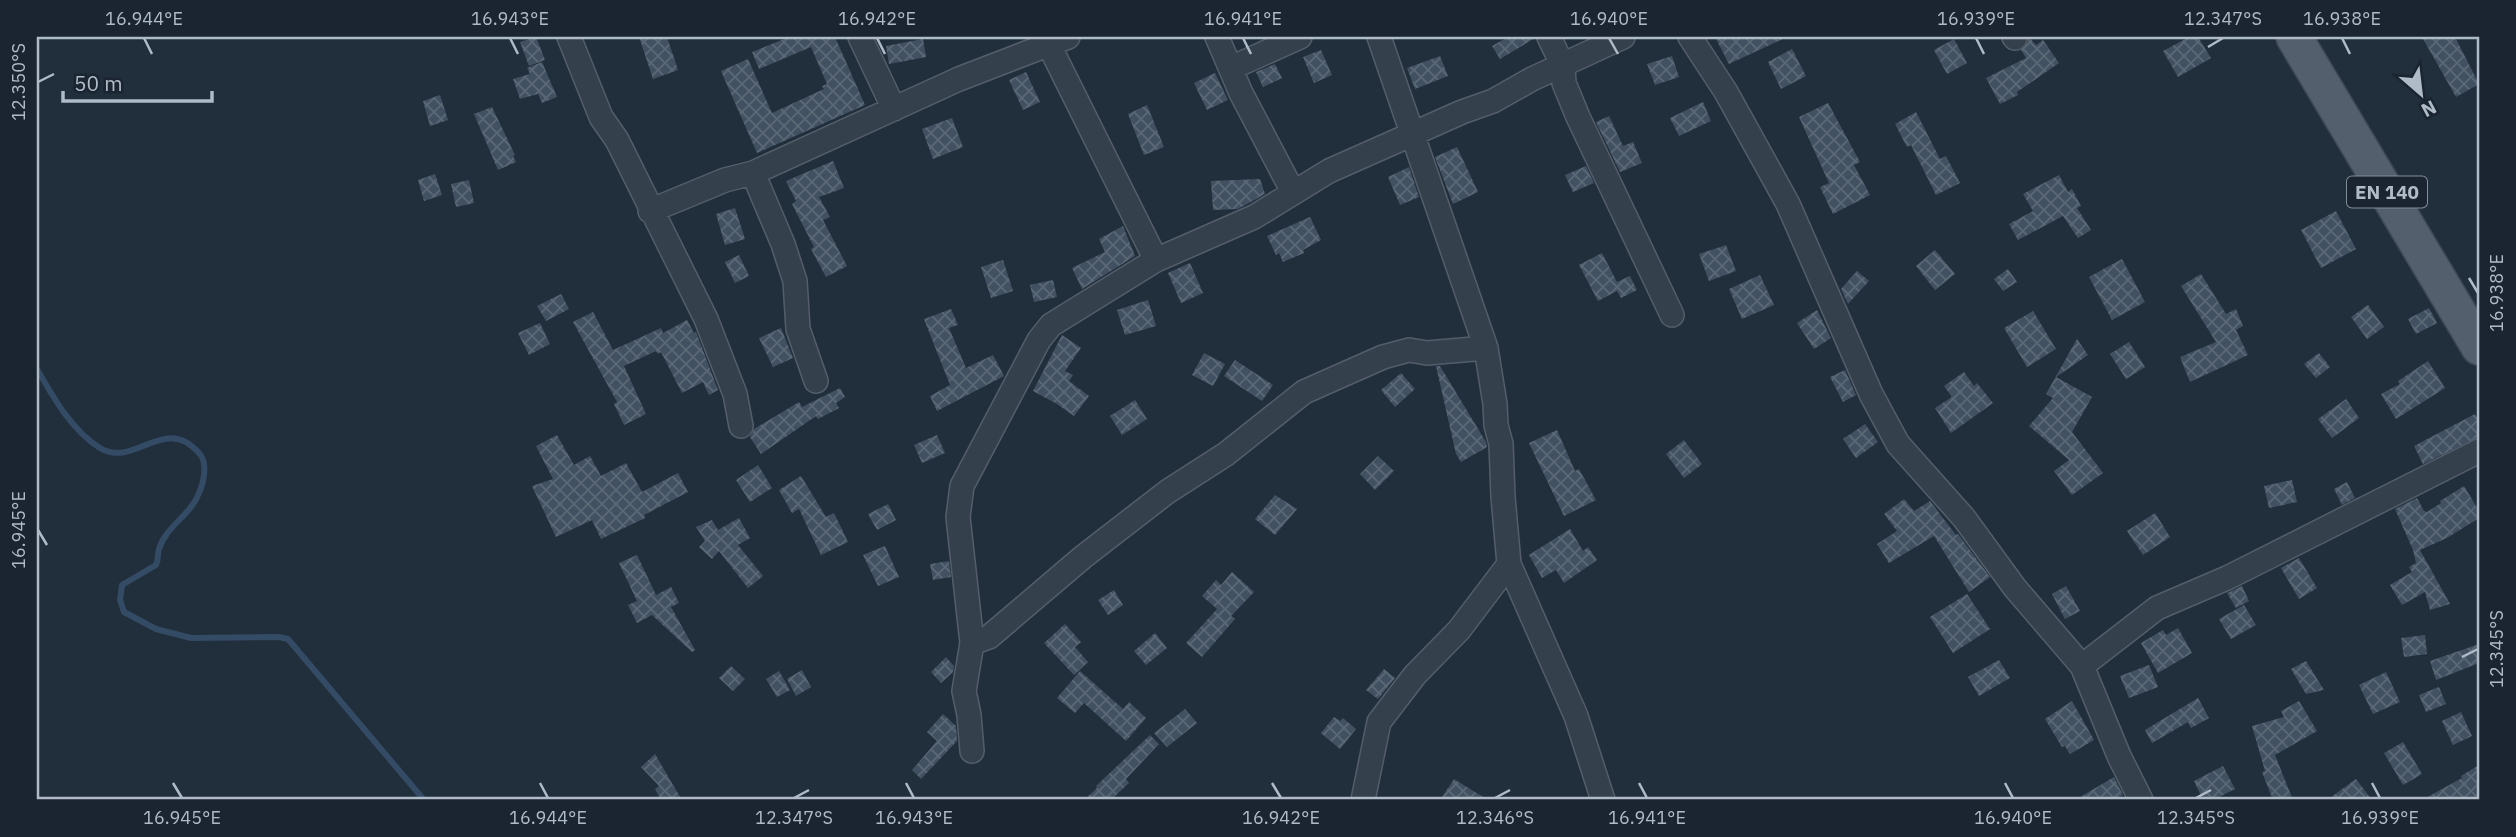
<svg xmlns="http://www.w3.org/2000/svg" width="2516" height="837" font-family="'IBM Plex Sans',sans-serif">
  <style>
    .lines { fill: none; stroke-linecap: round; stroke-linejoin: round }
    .stream { stroke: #344b65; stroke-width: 6 }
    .building { fill: url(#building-cross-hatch) }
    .minor-casing { stroke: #535e6a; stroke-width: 26 }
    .primary-casing { stroke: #3e4955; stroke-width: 38 }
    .minor { stroke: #35404d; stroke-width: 23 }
    .primary { stroke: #535f6d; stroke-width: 35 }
    .ticks { fill: none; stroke: #b0bbc8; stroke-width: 2.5 }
    .labels { text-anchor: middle; stroke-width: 6; stroke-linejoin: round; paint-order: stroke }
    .shield { fill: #1a2531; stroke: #838e9b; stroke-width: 2 }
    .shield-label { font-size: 19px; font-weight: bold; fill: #b0bbc8 }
    .neatline { fill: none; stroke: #b0bbc8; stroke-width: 2.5 }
    .ticks-label { font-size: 18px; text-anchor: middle; fill: #b0bbc8 }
  </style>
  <defs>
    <pattern id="building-cross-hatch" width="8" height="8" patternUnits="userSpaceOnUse" patternTransform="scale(1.75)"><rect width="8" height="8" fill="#425161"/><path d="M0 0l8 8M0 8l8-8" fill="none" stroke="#5b6876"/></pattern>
  </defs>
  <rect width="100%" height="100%" fill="#212e3c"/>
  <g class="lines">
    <path class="stream" d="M37,369c16,28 35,62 63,79 35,21 64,-35 99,5 9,9 5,29 0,40 -8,22 -33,33 -40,56 -2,5 0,10 -3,16l-34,20 -2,15 4,12 32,17 35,9 88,-1 9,2 136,161"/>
  </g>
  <path class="building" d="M536,37l9,23 -16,6 -9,-24z
    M639,37h28l11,33 -25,9z
    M789,37h46l30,68 -108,48 -36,-82 27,-12 24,54 52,-24 -2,-3 5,-2 -16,-37 -52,22 -7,-17z
    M1508,37h27v1l-35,21 -8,-13z
    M1715,37h72l-58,27z
    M2029,37l7,8 7,-5 16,23 -42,29 1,3 -18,9 -14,-26 40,-20 -5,-8 7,-8z
    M2189,37h9l13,21 -33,19 -15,-26z
    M2422,37h33l24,47 -23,13z
    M923,39l3,18 -37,7 -3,-18z
    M1954,39l13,24 -20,11 -13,-24z
    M1792,49l14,27 -25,13 -13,-27z
    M1321,50l11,25 -18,8 -11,-26z
    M1440,56l8,20 -33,13 -8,-21z
    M1672,56l7,21 -24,8 -8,-21z
    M542,62l15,35 -15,6 -4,-9 -18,5 -7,-20 17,-5 -3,-6z
    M1275,64l7,14 -19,9 -7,-15z
    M1026,72l14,30 -17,8 -14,-30z
    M1215,73l13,27 -21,10 -13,-27z
    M440,95l8,25 -18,6 -7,-25z
    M1703,102l8,19 -32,15 -9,-18z
    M1828,103l32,59 -6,3 16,30 -37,19 -13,-27 9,-4 -30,-66z
    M1147,105l17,42 -20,8 -16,-41z
    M492,107l23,48 -2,1 3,6 -18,8 -24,-56z
    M1916,112l24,47 6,-3 14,27 -24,12 -25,-50 -4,2 -12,-23z
    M1609,116l14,30 10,-4 9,21 -22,9 -24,-50z
    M952,118l11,29 -30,12 -11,-30z
    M1457,147l21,45 -25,12 -18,-47z
    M833,161l11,27 -25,9 11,20 -7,3 24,46 -21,11 -15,-28 3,-2 -22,-43 4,-3 -10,-20z
    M1586,166l8,17 -21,9 -8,-17z
    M1409,167l10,30 -19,8 -12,-28z
    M435,174l7,21 -18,6 -6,-21z
    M2059,175l9,17 4,-3 9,17 -4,2 14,22 -13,8 -15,-22 -45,24 -9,-16 24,-13 -10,-17z
    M1260,179l5,15 -27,15 -25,1 -2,-29z
    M469,180l5,23 -18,4 -5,-23z
    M735,208l10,31 -20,6 -9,-31z
    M2336,211l20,38 -35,19 -20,-38z
    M1310,217l11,23 -18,10 1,3 -21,9 -4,-9 -3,2 -9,-19z
    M1123,226l12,30 -53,33 -10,-21 33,-16 -6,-13z
    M1726,245l10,26 -27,10 -10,-27z
    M1935,250l20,24 -20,16 -19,-24z
    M1602,253l15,29 13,-6 7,14 -16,8 -4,-7 -19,10 -19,-36z
    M739,255l10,21 -14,7 -10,-21z
    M2122,259l23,43 -33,18 -23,-43z
    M1003,260l10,31 -22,7 -10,-31z
    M1190,263l13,30 -22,10 -13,-30z
    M2008,269l9,13 -14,9 -9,-12z
    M1857,271l12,10 -21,23 -7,-15z
    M2201,274l25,40 10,-5 7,17 -7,4 12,25 -58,27 -10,-25 36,-15 -35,-56z
    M1760,275l14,30 -32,14 -13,-30z
    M1053,280l4,17 -23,5 -4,-17z
    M561,294l8,15 -23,12 -9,-15z
    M1148,300l8,26 -31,9 -8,-25z
    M2368,305l16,22 -17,12 -16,-22z
    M2429,308l8,15 -21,11 -8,-15z
    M951,309l7,16 -9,3 17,40 27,-13 11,21 -67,35 -7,-15 20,-11 -26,-66z
    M1817,310l14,28 -17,11 -17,-26z
    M2033,311l23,38 -29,18 -23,-39z
    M593,312l20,38 48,-22 2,5 24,-13 7,13 2,-1 22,58 -9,5 -6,-13 -21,11 -21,-41 -3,2 -2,-3 -32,15 22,48 -22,11 -10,-21 3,-2 -44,-80z
    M540,323l10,21 -21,11 -11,-22z
    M781,328l12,30 -20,9 -14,-29z
    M1062,335l19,13 -16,23 8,4 -4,6 20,15 -15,20 -17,-12 -24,-13z
    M2077,339l11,16 -32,22 36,20 -20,35 31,41 -31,22 -18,-24 15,-11 -40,-34 24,-28 -7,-4z
    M2129,342l16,25 -19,12 -16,-25z
    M1204,353l21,11 -12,22 -21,-11z
    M2319,353l11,14 -14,11 -12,-14z
    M1235,360l38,25 -11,16 -38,-25z
    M2428,361l17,27 -49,31 -15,-25 19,-10 -2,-3z
    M1436,366h4l46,76 1,5 -26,15 -5,-8z
    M1845,370l11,25 -13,7 -13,-25z
    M1964,372l10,14 3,-3 16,20 -42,30 -16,-25 17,-11 -8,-11z
    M1401,373l14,16 -20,18 -14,-17z
    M840,388l5,9 -9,6 3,5 -21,11 -2,-3 -55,38 -11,-17 4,-8 45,-27 3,5z
    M2346,399l13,19 -27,20 -14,-19z
    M1135,400l12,19 -25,16 -12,-19z
    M2475,414l4,8v15l-56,27 -9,-18z
    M1865,424l13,18 -22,16 -13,-19z
    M1557,430l18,41 4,-2 17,31 -32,16 -35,-73z
    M557,435l17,30 16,-9 11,20 25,-13 16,29 36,-19 10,19 -44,23 1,3 -44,21 -9,-19 -36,17 -24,-51 21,-7 -17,-33z
    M937,435l8,18 -23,10 -8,-18z
    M1684,440l18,24 -18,14 -18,-24z
    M1378,456l16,15 -19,19 -15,-16z
    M758,465l14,23 -22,14 -14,-22z
    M801,476l25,41 8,-4 14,29 -27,13 -22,-46 -7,4 -13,-23z
    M2292,480l5,22 -28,6 -5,-22z
    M2347,482l8,16 -13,7 -8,-16z
    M2464,486l15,25v7l-32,20 -27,12 30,54 -20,6 -5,-18 -23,13 -12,-20 22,-13 -3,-5 7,-4 -3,-13 -18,-41 22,-11 7,13 3,1 14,-9 -1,-2z
    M1275,495l22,14 -22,26 -20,-16z
    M1904,499l10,12 16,-10 26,34 2,-1 32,43 -21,15 -35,-56 -45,27 -12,-19 20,-13 -13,-17z
    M888,504l8,16 -19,10 -9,-16z
    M2155,513l15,24 -27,18 -16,-24z
    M739,518l11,20 -12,7 25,31 -15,12 -29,-37 -7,8 -13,-12 6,-6 -9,-14 16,-7 6,10z
    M1570,529l13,22 5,-4 9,13 -33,23 -8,-13 -14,8 -13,-23z
    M885,546l14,31 -21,9 -15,-31z
    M637,555l19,40 15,-8 8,16 -8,4 24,43 -3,2 -40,-37 -15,8 -9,-18 9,-4 -18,-38z
    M2299,558l18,30 -18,11 -18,-31z
    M949,561l2,16 -18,3 -3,-16z
    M1232,572l22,20 -23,24 4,3 -33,38 -16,-14 31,-34 -15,-13 14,-16 5,5z
    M2066,586l14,25 -15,8 -13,-25z
    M2242,586l7,15 -13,7 -9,-15z
    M1114,590l9,15 -15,10 -10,-15z
    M1967,594l23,35 -37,24 -23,-36z
    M2244,605l12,20 -25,14 -12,-20z
    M1065,624l16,18 -6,5 13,15 -14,13 -30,-32z
    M2178,628l14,25 -34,20 -17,-30 22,-13 3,5z
    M1155,633l12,15 -21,17 -12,-14z
    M2425,635l2,19 -23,3 -3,-19z
    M2479,644v19l-43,17 -6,-19z
    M946,657l8,9 -1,6 -12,11 -10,-11z
    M1999,660l11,18 -31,18 -11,-19z
    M2306,661l18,29 -18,4 -15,-25z
    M2149,665l9,22 -29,11 -9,-22z
    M731,666l14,13 -12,12 -14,-13z
    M1384,669l11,9 -17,21 -12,-9z
    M802,670l9,17 -15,9 -9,-17z
    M779,671l11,19 -13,7 -11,-18z
    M1080,671l43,38 6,-7 17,16 -20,23 -42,-38 -9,10 -18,-15z
    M2386,672l14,30 -27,12 -14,-29z
    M2439,687l7,17 -20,8 -7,-17z
    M2198,698l11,20 -18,10 -3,-6 -36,21 -7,-13z
    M2072,701l22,39 -24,14 -5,-8 -3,1 -17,-28z
    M2299,701l18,30 -42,24 18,45h-20l-11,-28 3,-1 -13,-45 32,-9 -3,-6z
    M1185,709l12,14 -30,24 -13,-14z
    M2461,712l11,24 -19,9 -11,-24z
    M943,714l13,12 1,15 -36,38 -9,-9 25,-29 -10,-9z
    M1334,717l6,4 3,-3 13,11 -16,20 -19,-16z
    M1150,735l9,9 -33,35 3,4 -18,17h-27l13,-12 -1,-2z
    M2403,742l19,32 -19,11 -19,-32z
    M655,754l18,31 9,15h-21l-6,-11 4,-3 -18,-19z
    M2479,765v35h-57l40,-22 -1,-2z
    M2223,766l12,23 -22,11h-10l-9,-19z
    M2114,777l9,18 -9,5h-39z
    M1454,779l34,21h-48z
    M2356,779l16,21h-45z"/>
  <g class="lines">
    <defs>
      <path id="minor" d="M569,37l32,80 16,23 89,179 29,75 6,32
        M860,37l34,72
        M1045,37l111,223
        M1217,37l24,56 52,99
        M1379,37l107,311 9,56 1,21 5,19 2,53 6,67 67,152 27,84
        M1549,37l14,29 1,17 14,34 94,198
        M1690,37l36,55 62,112 83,190 27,50 66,74 51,70 67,78 37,90 22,44
        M2014,37l1,1
        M1231,68l69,-31
        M753,173l30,71 12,37 3,48 18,52
        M650,211l75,-31 28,-7 206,-94 109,-42
        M972,643l17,-6 94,-80 84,-65 59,-38 78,-62 79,-35 26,-7 18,3 59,-5
        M2082,666l75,-58 70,-30 252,-127
        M972,751l-3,-36 -5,-24 8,-48 -14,-126 4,-31 77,-146 12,-15 105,-65 98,-43 75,-46 133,-59 31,-11 39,-22 91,-42
        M1363,800l16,-78 36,-47 44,-45 50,-66"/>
      <path id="primary" d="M2294,37l185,310"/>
    </defs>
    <use href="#minor" class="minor-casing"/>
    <use href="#primary" class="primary-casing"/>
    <use href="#minor" class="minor"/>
    <use href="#primary" class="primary"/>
  </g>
  <path class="ticks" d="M144,38l8,16M510,38l8,16M877,38l8,16M1243,38l8,16M1609,38l9,16M1976,38l8,16M2342,38l8,16M2208,47l15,-9M38,82l16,-8M2469,278l9,15M38,530l9,15M2462,657l16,-8M173,783l9,15M540,783l8,15M906,783l8,15M1272,783l9,15M1639,783l8,15M2005,783l8,15M2372,783l8,15M794,798l15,-8M1495,798l15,-8M2196,798l15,-8"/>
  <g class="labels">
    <rect class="shield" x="2347" y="176.5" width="80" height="31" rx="5"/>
    <g class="shield-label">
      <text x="2387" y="199">EN 140</text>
    </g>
  </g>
  <rect width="2516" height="837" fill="none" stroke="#1a2531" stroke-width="77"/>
  <g transform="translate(2421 94) rotate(152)" stroke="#1a2531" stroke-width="5" paint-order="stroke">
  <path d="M0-5L12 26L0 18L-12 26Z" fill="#b0bbc8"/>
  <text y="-10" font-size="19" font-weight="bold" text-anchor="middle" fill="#b0bbc8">N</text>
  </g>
  <path d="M63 91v10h149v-10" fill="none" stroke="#b0bbc8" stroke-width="3.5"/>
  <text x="74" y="91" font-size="21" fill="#b0bbc8" stroke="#1a2531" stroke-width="5" paint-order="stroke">50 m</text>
  <rect x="38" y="38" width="2440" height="760" class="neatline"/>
  <g class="ticks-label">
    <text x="144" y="25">16.944°E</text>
    <text x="510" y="25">16.943°E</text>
    <text x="877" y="25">16.942°E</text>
    <text x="1243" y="25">16.941°E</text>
    <text x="1609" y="25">16.940°E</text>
    <text x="1976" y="25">16.939°E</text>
    <text x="2223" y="25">12.347°S</text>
    <text x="2342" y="25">16.938°E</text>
    <text transform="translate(19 82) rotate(-90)" y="6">12.350°S</text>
    <text transform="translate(2497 293) rotate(-90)" y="6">16.938°E</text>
    <text transform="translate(19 530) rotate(-90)" y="6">16.945°E</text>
    <text transform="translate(2497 649) rotate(-90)" y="6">12.345°S</text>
    <text x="182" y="824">16.945°E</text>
    <text x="548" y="824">16.944°E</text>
    <text x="794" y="824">12.347°S</text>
    <text x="914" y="824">16.943°E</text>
    <text x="1281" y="824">16.942°E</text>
    <text x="1495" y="824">12.346°S</text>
    <text x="1647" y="824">16.941°E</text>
    <text x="2013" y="824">16.940°E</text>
    <text x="2196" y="824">12.345°S</text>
    <text x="2380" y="824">16.939°E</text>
  </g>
</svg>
